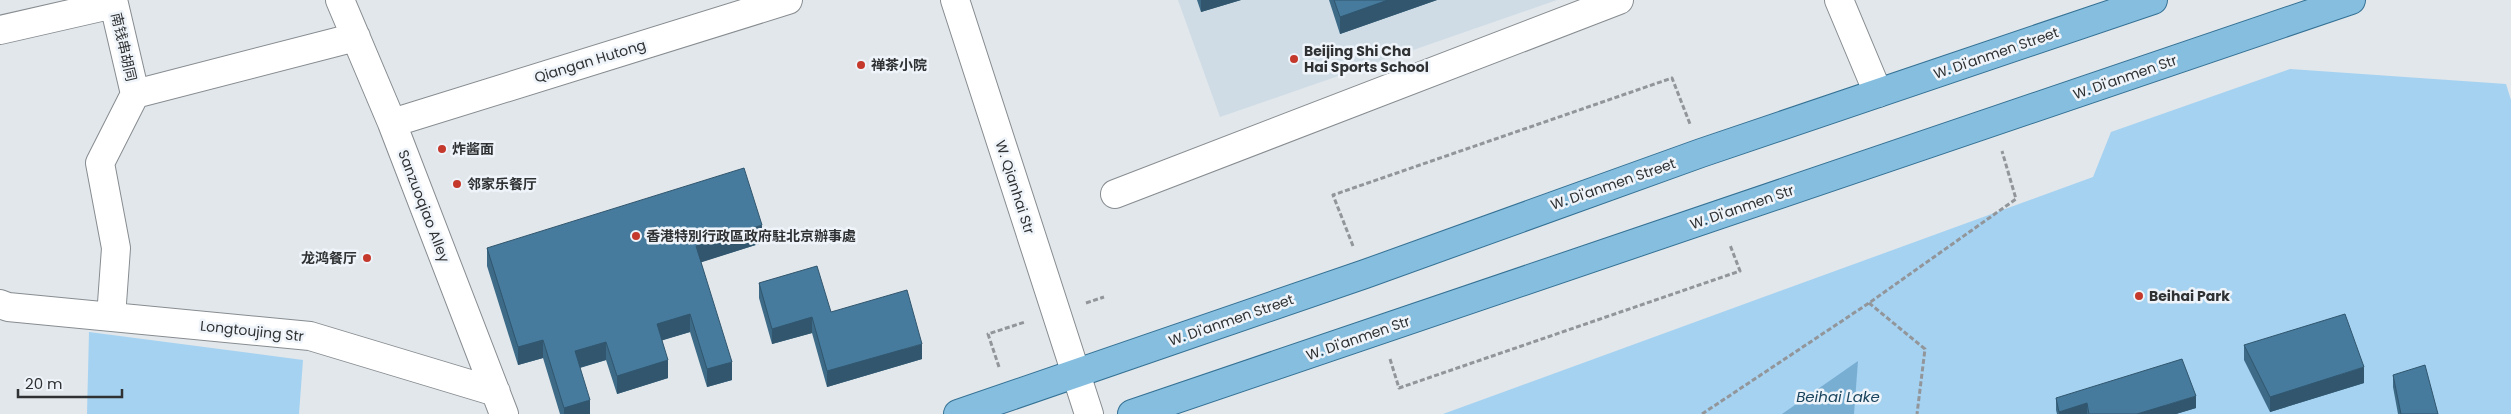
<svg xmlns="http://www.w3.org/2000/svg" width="2511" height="414" font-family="Poppins,'Noto Sans SC',sans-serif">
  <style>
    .built { fill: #cfdce5 }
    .green { fill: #a5d2f1 }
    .water { fill: #79aed3 }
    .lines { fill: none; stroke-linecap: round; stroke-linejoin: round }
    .minor-casing { stroke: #878c90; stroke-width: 30 }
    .major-casing { stroke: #347194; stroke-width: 30 }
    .path { stroke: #92969a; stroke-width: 3; stroke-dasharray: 5 2.5; stroke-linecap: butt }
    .minor { stroke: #fff; stroke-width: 28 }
    .major { stroke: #86bedf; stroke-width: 28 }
    .wall { fill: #3c6a87 }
    .shaded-wall { fill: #31566e }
    .building { fill: #467b9d; stroke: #31566e }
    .poi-dot { fill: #c5382c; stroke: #eef4f9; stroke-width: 2 }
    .labels { text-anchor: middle; stroke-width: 5; stroke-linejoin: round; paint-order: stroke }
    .street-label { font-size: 14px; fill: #2f3133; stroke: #eef4f9 }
    .poi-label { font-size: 14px; font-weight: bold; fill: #2f3133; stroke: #eef4f9; text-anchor: start }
    .water-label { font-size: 15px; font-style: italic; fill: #19435d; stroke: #eef4f9 }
  </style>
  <rect width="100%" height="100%" fill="#e1e7eb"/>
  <path class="built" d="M1178,0h379l-337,117z"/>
  <path class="green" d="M2290,69l216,15 5,16v314h-1068l650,-237 18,-45z
    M89,332l214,28 -4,54h-212z"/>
  <path class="water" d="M1858,361l-4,53h-72z"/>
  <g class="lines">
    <defs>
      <path id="minor" d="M340,0l52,123 112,291
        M955,0l134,414
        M1839,0l39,93
        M0,30l114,-26 21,90 -35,69 16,85 -5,69
        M135,94l221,-57
        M392,123l396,-123
        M1115,194l504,-194
        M0,304l8,3 302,29 186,56"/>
      <path id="major" d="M958,414l407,-140 336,-121 452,-153
        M1132,414l1219,-414"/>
    </defs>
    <use href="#minor" class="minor-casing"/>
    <use href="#major" class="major-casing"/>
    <path class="path" d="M1353,246l-20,-51 339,-117 18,46
      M1086,303l18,-6
      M1869,303l56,46 -8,65
      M1390,359l9,29 341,-117 -10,-26
      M999,367l-11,-33 37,-12
      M1702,414l167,-111 147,-104 -14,-48"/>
    <use href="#minor" class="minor"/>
    <use href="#major" class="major"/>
  </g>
  <path class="wall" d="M1197,0h44l-40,12z
    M1329,0h108l-97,34z
    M762,243l-61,19 31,118 -25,7 -17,-55 -28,8 6,38 -51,16 -11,-34 -26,8 10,46h-30l-17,-56 -25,7 -31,-99v-18z
    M759,283l72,29 91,47 -95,28 -15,-54 -40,11 -13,-46z
    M2244,345l120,38 -94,29 -26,-52z
    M2393,375l45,39h-40l-5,-27z
    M2056,398l140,10 -20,6h-119l-1,-4z"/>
  <path class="shaded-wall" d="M1201,0h40l-40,12z
    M1388,0h49l-97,34v-17z
    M762,225v18l-66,21v-18z
    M690,314v18l-33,10v-18z
    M812,317v16l-40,11v-15z
    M543,340v18l-25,7v-18z
    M606,342v18l-31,9v-18z
    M922,344v15l-95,28v-16z
    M668,360v18l-51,16v-18z
    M732,362v18l-25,7v-18z
    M2364,367v16l-94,29v-15z
    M2196,396v12l-20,6h-39z
    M590,400v14h-26v-6z
    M2087,403v11h-28v-2z"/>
  <path class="building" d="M1334,0h54l-48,17z
    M744,168l18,57 -66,21 36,116 -25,7 -17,-55 -33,10 11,36 -51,16 -11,-34 -31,9 15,49 -26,8 -21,-68 -25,7 -31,-99z
    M817,266l14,46 76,-22 15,54 -95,27 -15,-54 -40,12 -13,-46z
    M2345,314l19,53 -94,30 -26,-52z
    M2182,359l14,37 -59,18h-48l-2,-11 -28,9 -3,-14z
    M2425,365l13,49h-37l-8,-39z"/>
  <g class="poi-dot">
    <circle cx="1294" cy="59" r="5"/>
    <circle cx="861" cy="65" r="5"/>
    <circle cx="442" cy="149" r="5"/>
    <circle cx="457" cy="184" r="5"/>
    <circle cx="636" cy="236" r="5"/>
    <circle cx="367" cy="258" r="5"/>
    <circle cx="2139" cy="296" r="5"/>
  </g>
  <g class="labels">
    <g class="street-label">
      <text transform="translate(124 47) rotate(77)" y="5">南钱串胡同</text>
      <text transform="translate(1996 53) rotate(-19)" y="5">W. Di'anmen Street</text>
      <text transform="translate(590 61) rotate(-17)" y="5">Qiangan Hutong</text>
      <text transform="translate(2125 77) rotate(-19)" y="5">W. Di'anmen Str</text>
      <text transform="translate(1613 184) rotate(-19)" y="5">W. Di'anmen Street</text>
      <text transform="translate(1015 187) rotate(72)" y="5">W. Qianhai Str</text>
      <text transform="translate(424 206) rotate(69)" y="5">Sanzuoqiao Alley</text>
      <text transform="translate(1742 207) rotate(-19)" y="5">W. Di'anmen Str</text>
      <text transform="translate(1231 320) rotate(-19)" y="5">W. Di'anmen Street</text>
      <text transform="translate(252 331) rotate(6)" y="5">Longtoujing Str</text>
      <text transform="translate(1358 338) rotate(-19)" y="5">W. Di'anmen Str</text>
    </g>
    <g class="poi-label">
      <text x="1304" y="56">Beijing Shi Cha<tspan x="1304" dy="16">Hai Sports School</tspan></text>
      <text x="871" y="70">禅茶小院</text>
      <text x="452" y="154">炸酱面</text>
      <text x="467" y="189">邻家乐餐厅</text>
      <text x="646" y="241">香港特別行政區政府駐北京辦事處</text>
      <text x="357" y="263" text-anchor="end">龙鸿餐厅</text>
      <text x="2149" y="301">Beihai Park</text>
    </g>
    <g class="water-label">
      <text x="1838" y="402">Beihai Lake</text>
    </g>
  </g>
  <path d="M18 389v8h104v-8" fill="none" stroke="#2f3133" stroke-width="2.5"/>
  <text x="25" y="389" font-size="15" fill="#2f3133" stroke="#eef4f9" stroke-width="4" paint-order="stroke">20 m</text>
</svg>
